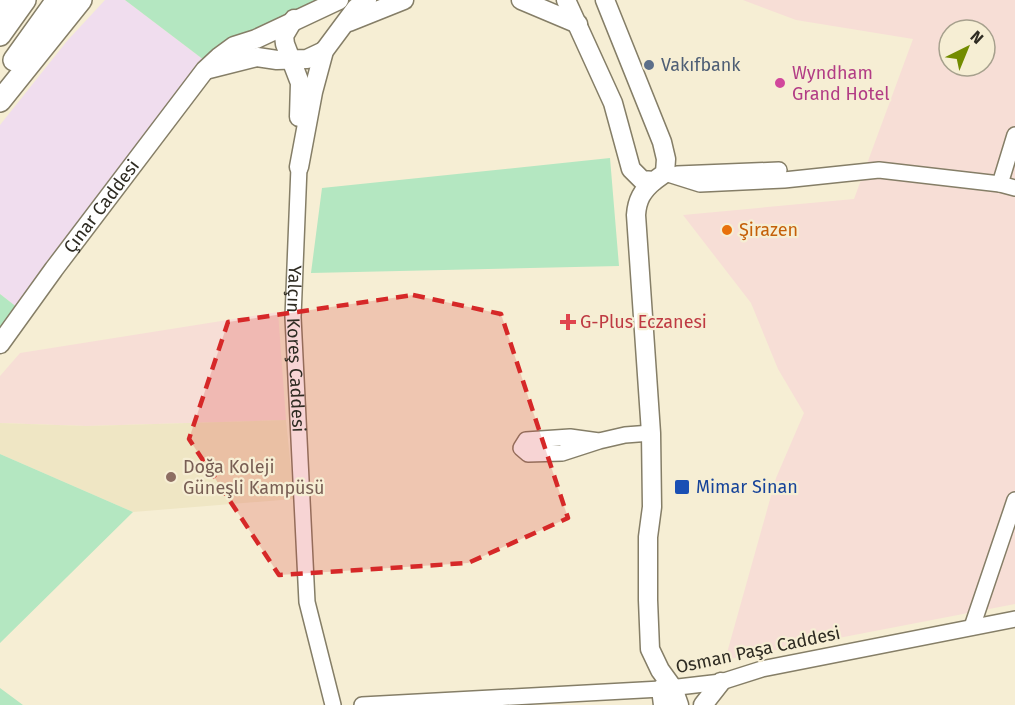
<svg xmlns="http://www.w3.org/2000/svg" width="1015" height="705" font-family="'Fira Sans',sans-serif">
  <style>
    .commercial { fill: #f0ddee }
    .industrial { fill: #f7ded6; fill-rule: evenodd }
    .built { fill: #efe6c4 }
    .green { fill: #b4e7c1 }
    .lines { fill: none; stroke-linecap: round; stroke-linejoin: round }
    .minor-casing { stroke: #857e67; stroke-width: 18 }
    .major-casing { stroke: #857e67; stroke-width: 21 }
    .highway-casing { stroke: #857e67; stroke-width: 24 }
    .minor { stroke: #fff; stroke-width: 15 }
    .major { stroke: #fff; stroke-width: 18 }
    .highway { stroke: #fff; stroke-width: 21 }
    .marked { fill: #d62828; fill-opacity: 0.2; stroke: #d62828; stroke-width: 4.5; stroke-dasharray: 12 8; stroke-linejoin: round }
    .service-dot { fill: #5c6f8a; stroke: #f6eed4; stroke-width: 2 }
    .hotel-dot { fill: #d1479c; stroke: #f6eed4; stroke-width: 2 }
    .food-dot { fill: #e8710a; stroke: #f6eed4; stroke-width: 2 }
    .health-dot { fill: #e0444e; stroke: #f6eed4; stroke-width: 2 }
    .education-dot { fill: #8d6e63; stroke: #f6eed4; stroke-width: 2 }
    .transit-dot { fill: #1a4fb4; stroke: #f6eed4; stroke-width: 2 }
    .labels { text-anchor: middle; stroke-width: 4.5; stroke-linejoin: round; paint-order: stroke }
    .service-label { font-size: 18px; fill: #4e5e75; stroke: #f6eed4; text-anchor: start }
    .hotel-label { font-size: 18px; fill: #b23c85; stroke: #f6eed4; text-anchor: start }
    .street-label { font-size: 18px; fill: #2e2b22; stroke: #f6eed4 }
    .food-label { font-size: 18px; fill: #c56008; stroke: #f6eed4; text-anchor: start }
    .health-label { font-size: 18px; fill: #be3a42; stroke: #f6eed4; text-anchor: start }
    .education-label { font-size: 18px; fill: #785e54; stroke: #f6eed4; text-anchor: start }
    .transit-label { font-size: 18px; fill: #164399; stroke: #f6eed4; text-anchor: start }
  </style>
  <rect width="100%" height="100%" fill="#f6eed4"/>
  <path class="commercial" d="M105,0h20l79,60 -186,248 -18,-14v-169l67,-84z"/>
  <path class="industrial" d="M743,0h272v604l-290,56 51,-182 28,-65 -26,-44 -27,-66 -68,-88 171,-16 59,-160 -117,-19zM949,30h36v36h-36z
    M278,312l8,108 -199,6 -87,-3v-47l20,-23z"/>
  <path class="built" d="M286,420l8,79 -161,13 -133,-58v-31l87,3z"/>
  <path class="green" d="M125,0h197l-118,60z
    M610,158l9,108 -308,7 11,-85z
    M0,294l18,14 -18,26z
    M0,454l133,58 -133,131z
    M0,688l23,17h-23z"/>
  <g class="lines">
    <defs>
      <g id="minor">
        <path id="s1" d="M299,167l-6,150 14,285 26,103"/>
        <path d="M665,173l35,11 84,-4 95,-10 121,14 15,4"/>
        <path d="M677,174l102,-4"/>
        <path d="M1000,184l15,-49"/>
        <path d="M599,441l-37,12 -34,1 -7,-6 5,-8 44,-3 29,4 26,-6 26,-2"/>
        <path d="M972,627l43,-127"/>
        <path d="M362,705l299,-16 60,-7 41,-13 253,-50"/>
      </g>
      <g id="major">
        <path d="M521,0l57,24"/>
        <path d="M566,0l47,103 18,66 11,11 12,1 11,-8 1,-14 -4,-17 -57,-142"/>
        <path d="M294,19l-10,17 1,8 15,39 -1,34"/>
        <path d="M349,22l55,-22"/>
        <path d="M209,69l48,-12 20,3 30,-1 17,-8"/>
        <path d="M299,167l14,-75 11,-41 32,-43 11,-8"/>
        <path d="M654,181c-12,10 -17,19 -18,34l15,218 1,74 -4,30v63l2,49 10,21 13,18 6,17"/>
        <path id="s2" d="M0,344l54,-75 151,-199 14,-13 15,-11 22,-7 83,-39"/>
        <path d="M661,689l2,16"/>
        <path d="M703,705l18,-23"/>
      </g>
      <path id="highway" d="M0,10l7,-10
        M0,35l25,-35
        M14,60l43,-60
        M0,101l81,-101"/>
    </defs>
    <use href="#minor" class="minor-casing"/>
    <use href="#major" class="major-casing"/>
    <use href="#highway" class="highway-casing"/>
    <use href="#minor" class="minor"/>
    <use href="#major" class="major"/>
    <use href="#highway" class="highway"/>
  </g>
  <path class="marked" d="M413,295l88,19 67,204 -100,45 -189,12 -90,-136 39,-117z"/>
  <circle class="service-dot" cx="649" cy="65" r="6"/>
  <circle class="hotel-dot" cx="780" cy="83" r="6"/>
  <circle class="food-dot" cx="727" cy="230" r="6"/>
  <path class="health-dot" d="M565 313h6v6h6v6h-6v6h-6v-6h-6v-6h6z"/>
  <circle class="education-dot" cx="171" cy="477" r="6"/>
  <rect class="transit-dot" x="674" y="479" width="16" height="16" rx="3"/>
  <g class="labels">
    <g class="service-label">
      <text x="661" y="71">Vakıfbank</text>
    </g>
    <g class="hotel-label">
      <text x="792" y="79">Wyndham<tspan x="792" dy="21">Grand Hotel</tspan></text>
    </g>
    <g class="street-label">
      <text dy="6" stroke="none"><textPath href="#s2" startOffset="171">Çınar Caddesi</textPath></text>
      <text dy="6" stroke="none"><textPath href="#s1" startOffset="182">Yalçın Koreş Caddesi</textPath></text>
      <text transform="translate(758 650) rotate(-12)" y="6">Osman Paşa Caddesi</text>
    </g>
    <g class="food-label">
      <text x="739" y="236">Şirazen</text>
    </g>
    <g class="health-label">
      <text x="580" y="328">G-Plus Eczanesi</text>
    </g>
    <g class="education-label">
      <text x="183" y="473">Doğa Koleji<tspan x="183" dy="21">Güneşli Kampüsü</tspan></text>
    </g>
    <g class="transit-label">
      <text x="696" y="493">Mimar Sinan</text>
    </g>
  </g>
  <g transform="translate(967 48) rotate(43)"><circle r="28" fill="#f6eed4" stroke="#a6a08d" stroke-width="1.5"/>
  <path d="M0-4.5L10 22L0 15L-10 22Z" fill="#738c00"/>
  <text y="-9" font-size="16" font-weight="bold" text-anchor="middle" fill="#2e2b22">N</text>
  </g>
</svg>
